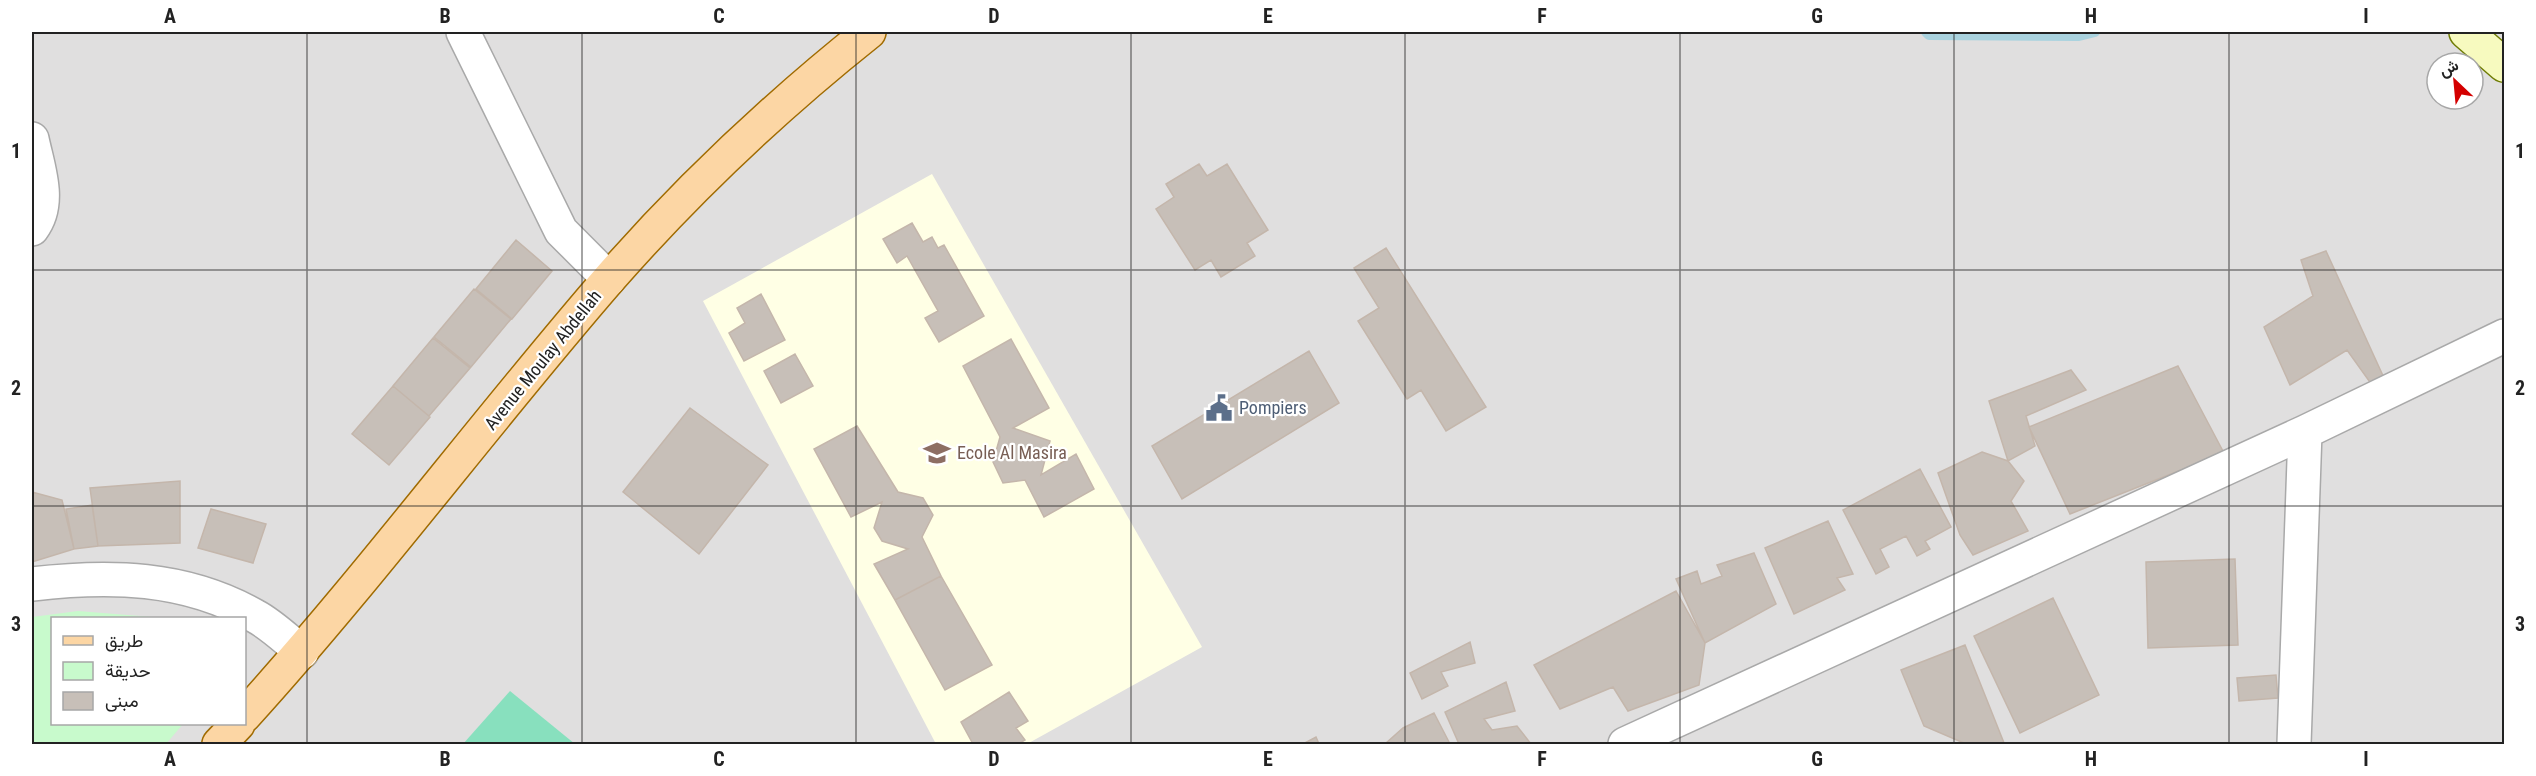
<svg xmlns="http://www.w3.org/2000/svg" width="2536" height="776" font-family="'Roboto Condensed',Vazirmatn,sans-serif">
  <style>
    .residential { fill: #e0dfdf; fill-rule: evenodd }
    .education { fill: #ffffe5 }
    .park { fill: #c8facc }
    .pitch { fill: #88e0be }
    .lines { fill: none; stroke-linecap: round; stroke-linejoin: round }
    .stream { stroke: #aad3df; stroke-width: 10 }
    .building { fill: #c7bfb8; stroke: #c4b6ab; stroke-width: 1.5 }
    .minor-casing { stroke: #a9a9a9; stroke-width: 36 }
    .secondary-casing { stroke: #707d05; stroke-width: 36 }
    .primary-casing { stroke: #a06b00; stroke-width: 36 }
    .minor { stroke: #fff; stroke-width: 33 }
    .secondary { stroke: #f7fabf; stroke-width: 33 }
    .primary { stroke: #fcd6a4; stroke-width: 33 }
    .grid { fill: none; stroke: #222; stroke-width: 1.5; stroke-opacity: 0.55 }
    .labels { text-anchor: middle; stroke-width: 4.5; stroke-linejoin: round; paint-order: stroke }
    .street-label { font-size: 18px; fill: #222; stroke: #fff }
    .service-label { font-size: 18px; fill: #4e5e75; stroke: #fff; text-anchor: start }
    .education-label { font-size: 18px; fill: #785e54; stroke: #fff; text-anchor: start }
    .neatline { fill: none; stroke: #222; stroke-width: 2 }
    .grid-label { font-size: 20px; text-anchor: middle; font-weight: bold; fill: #222 }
  </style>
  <rect width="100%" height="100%" fill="#f2efe9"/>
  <path class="residential" d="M32,32h2472v712h-2472zM2437,63h36v36h-36zM52,618h192v106h-192z"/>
  <path class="education" d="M932,174l270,473 -175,97h-91l-233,-443z"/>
  <path class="park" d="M78,611l87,7h-113v106h131l-17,20h-134v-127z"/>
  <path class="pitch" d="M510,691l65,53h-112z"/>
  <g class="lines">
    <path class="stream" d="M1926,32l3,3 150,1 16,-4"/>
  </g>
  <path class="building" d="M1199,164l8,12 20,-12 41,66 -21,13 8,13 -34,21 -10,-17 -16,10 -39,-61 18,-12 -8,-13z
    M912,223l11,19 9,-5 6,11 6,-3 40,71 -45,26 -14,-24 13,-7 -31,-55 -10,7 -14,-24z
    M516,240l36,31 -40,48 -36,-30z
    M1386,248l100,159 -40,24 -25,-41 -14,9 -49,-78 21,-13 -25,-40z
    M2326,251l58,127 -12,7 -25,-35 -57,35 -26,-58 49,-31 -12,-36z
    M474,289l37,30 -40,48 -37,-30z
    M761,294l24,46 -41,21 -15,-28 16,-10 -8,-15z
    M433,338l37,30 -41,48 -36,-30z
    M1011,339l38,69 -36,20 37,13 -9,34 35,-21 18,35 -50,28 -19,-37 -22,3 -10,-21 7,-25 -37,-71z
    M1309,351l30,52 -157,96 -30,-53z
    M795,354l18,32 -32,17 -17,-32z
    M2178,366l46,87 -154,61 -41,-87z
    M2071,370l15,20 -60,26 9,30 -27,15 -19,-60z
    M393,386l37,31 -41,48 -37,-31z
    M690,408l78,57 -69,89 -76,-62z
    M857,426l41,66 25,6 10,17 -11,22 19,39 -46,24 -21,-36 34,-15 -26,-8 -8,-13 8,-26 -31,15 -37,-68z
    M1982,452l26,9 16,20 -13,20 17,30 -55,24 -13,-20 -22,-62z
    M1920,469l31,58 -26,14 5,8 -13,7 -11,-20 -26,13 9,18 -13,7 -33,-64z
    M180,481v62l-82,3 -8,-58z
    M32,492l30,8 12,49 -42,13z
    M92,505l6,41 -24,3 -8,-40z
    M211,509l55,15 -13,39 -55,-15z
    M1828,521l25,53 -16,4 8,12 -51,24 -29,-66z
    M1754,553l22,51 -71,39 -29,-64 21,-8 4,13 21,-8 -5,-11z
    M2235,559l3,86 -90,3 -2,-86z
    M941,576l51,89 -47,25 -50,-90z
    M1676,591l29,52 -6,42 -71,26 -15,-24 -53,22 -26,-44z
    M2053,598l46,97 -79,38 -46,-97z
    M1470,642l5,21 -34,9 7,14 -26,13 -12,-26z
    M1965,645l39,98 -5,1h-33l-42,-18 -23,-56z
    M2276,675l2,23 -39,3 -2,-23z
    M1506,682l9,29 -31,8 8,11 25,-4 14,18h-72l-14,-32z
    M1009,692l19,29 -12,7 9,12 -7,4h-45l-12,-22z
    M1434,713l16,31h-65l18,-16z
    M1316,737l3,7h-16z"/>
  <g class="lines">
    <defs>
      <path id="minor" d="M463,32l98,199 48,48
        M32,139c6,29 20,64 0,90
        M32,584c77,-9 153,-8 223,32 17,9 32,24 47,36
        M1625,744l680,-312 199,-96
        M2294,744l11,-312"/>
      <path id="secondary" d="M2466,32l38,33"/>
      <path id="primary" d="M244,716c128,-141 241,-294 365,-437 79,-90 167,-173 260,-247
        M219,744l19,-20"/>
    </defs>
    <use href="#minor" class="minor-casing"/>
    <use href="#secondary" class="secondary-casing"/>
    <use href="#primary" class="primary-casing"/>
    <use href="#minor" class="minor"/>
    <use href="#secondary" class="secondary"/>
    <use href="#primary" class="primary"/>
  </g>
  <path class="grid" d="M307,32v712M582,32v712M856,32v712M1131,32v712M1405,32v712M1680,32v712M1954,32v712M2229,32v712M32,270h2472M32,506h2472"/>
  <defs>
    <symbol id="civic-bare" viewBox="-9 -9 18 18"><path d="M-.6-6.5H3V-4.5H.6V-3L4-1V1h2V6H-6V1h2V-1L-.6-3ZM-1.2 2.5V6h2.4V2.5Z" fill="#5c6f8a" stroke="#fff" stroke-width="2.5" paint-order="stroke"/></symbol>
    <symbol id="university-bare" viewBox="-9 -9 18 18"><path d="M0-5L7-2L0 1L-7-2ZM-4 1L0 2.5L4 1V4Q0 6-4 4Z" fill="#8d6e63" stroke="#fff" stroke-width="2.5" paint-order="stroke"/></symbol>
  </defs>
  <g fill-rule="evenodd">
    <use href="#civic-bare" x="1200" y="389" width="38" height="38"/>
    <use href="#university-bare" x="918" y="434" width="38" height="38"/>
  </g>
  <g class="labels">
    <g class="street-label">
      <text transform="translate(543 360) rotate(-51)" y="6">Avenue Moulay Abdellah</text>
    </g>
    <g class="service-label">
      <text x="1239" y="414">Pompiers</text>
    </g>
    <g class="education-label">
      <text x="957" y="459">Ecole Al Masira</text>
    </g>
  </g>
  <rect width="2536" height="776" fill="none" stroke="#ffffff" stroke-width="66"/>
  <rect x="51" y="617" width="195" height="108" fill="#ffffff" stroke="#a7a7a7" stroke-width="1.5"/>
  <rect x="63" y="636" width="30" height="9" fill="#fcd6a4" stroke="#a7a7a7" stroke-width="1.5"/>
  <text x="105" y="647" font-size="18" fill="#222222">طريق</text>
  <rect x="63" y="662" width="30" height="18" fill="#c8facc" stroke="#a7a7a7" stroke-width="1.5"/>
  <text x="105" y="677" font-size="18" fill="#222222">حديقة</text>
  <rect x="63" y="692" width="30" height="18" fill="#c7bfb8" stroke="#a7a7a7" stroke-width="1.5"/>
  <text x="105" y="707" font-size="18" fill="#222222">مبنى</text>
  <g transform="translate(2455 81) rotate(334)"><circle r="28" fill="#ffffff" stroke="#a7a7a7" stroke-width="1.5"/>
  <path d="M0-4.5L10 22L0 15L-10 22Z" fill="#d40000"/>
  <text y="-9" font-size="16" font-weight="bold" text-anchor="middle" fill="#222222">ش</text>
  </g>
  <rect x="33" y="33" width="2470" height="710" class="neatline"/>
  <g class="grid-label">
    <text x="170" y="23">A</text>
    <text x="445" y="23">B</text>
    <text x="719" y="23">C</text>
    <text x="994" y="23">D</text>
    <text x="1268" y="23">E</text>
    <text x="1542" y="23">F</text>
    <text x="1817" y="23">G</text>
    <text x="2091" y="23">H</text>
    <text x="2366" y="23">I</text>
    <text x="16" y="158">1</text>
    <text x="2520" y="158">1</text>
    <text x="16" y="395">2</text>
    <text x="2520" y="395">2</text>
    <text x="16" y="631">3</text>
    <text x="2520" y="631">3</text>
    <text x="170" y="766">A</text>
    <text x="445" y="766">B</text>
    <text x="719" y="766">C</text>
    <text x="994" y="766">D</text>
    <text x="1268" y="766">E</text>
    <text x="1542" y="766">F</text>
    <text x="1817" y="766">G</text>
    <text x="2091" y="766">H</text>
    <text x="2366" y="766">I</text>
  </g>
</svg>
